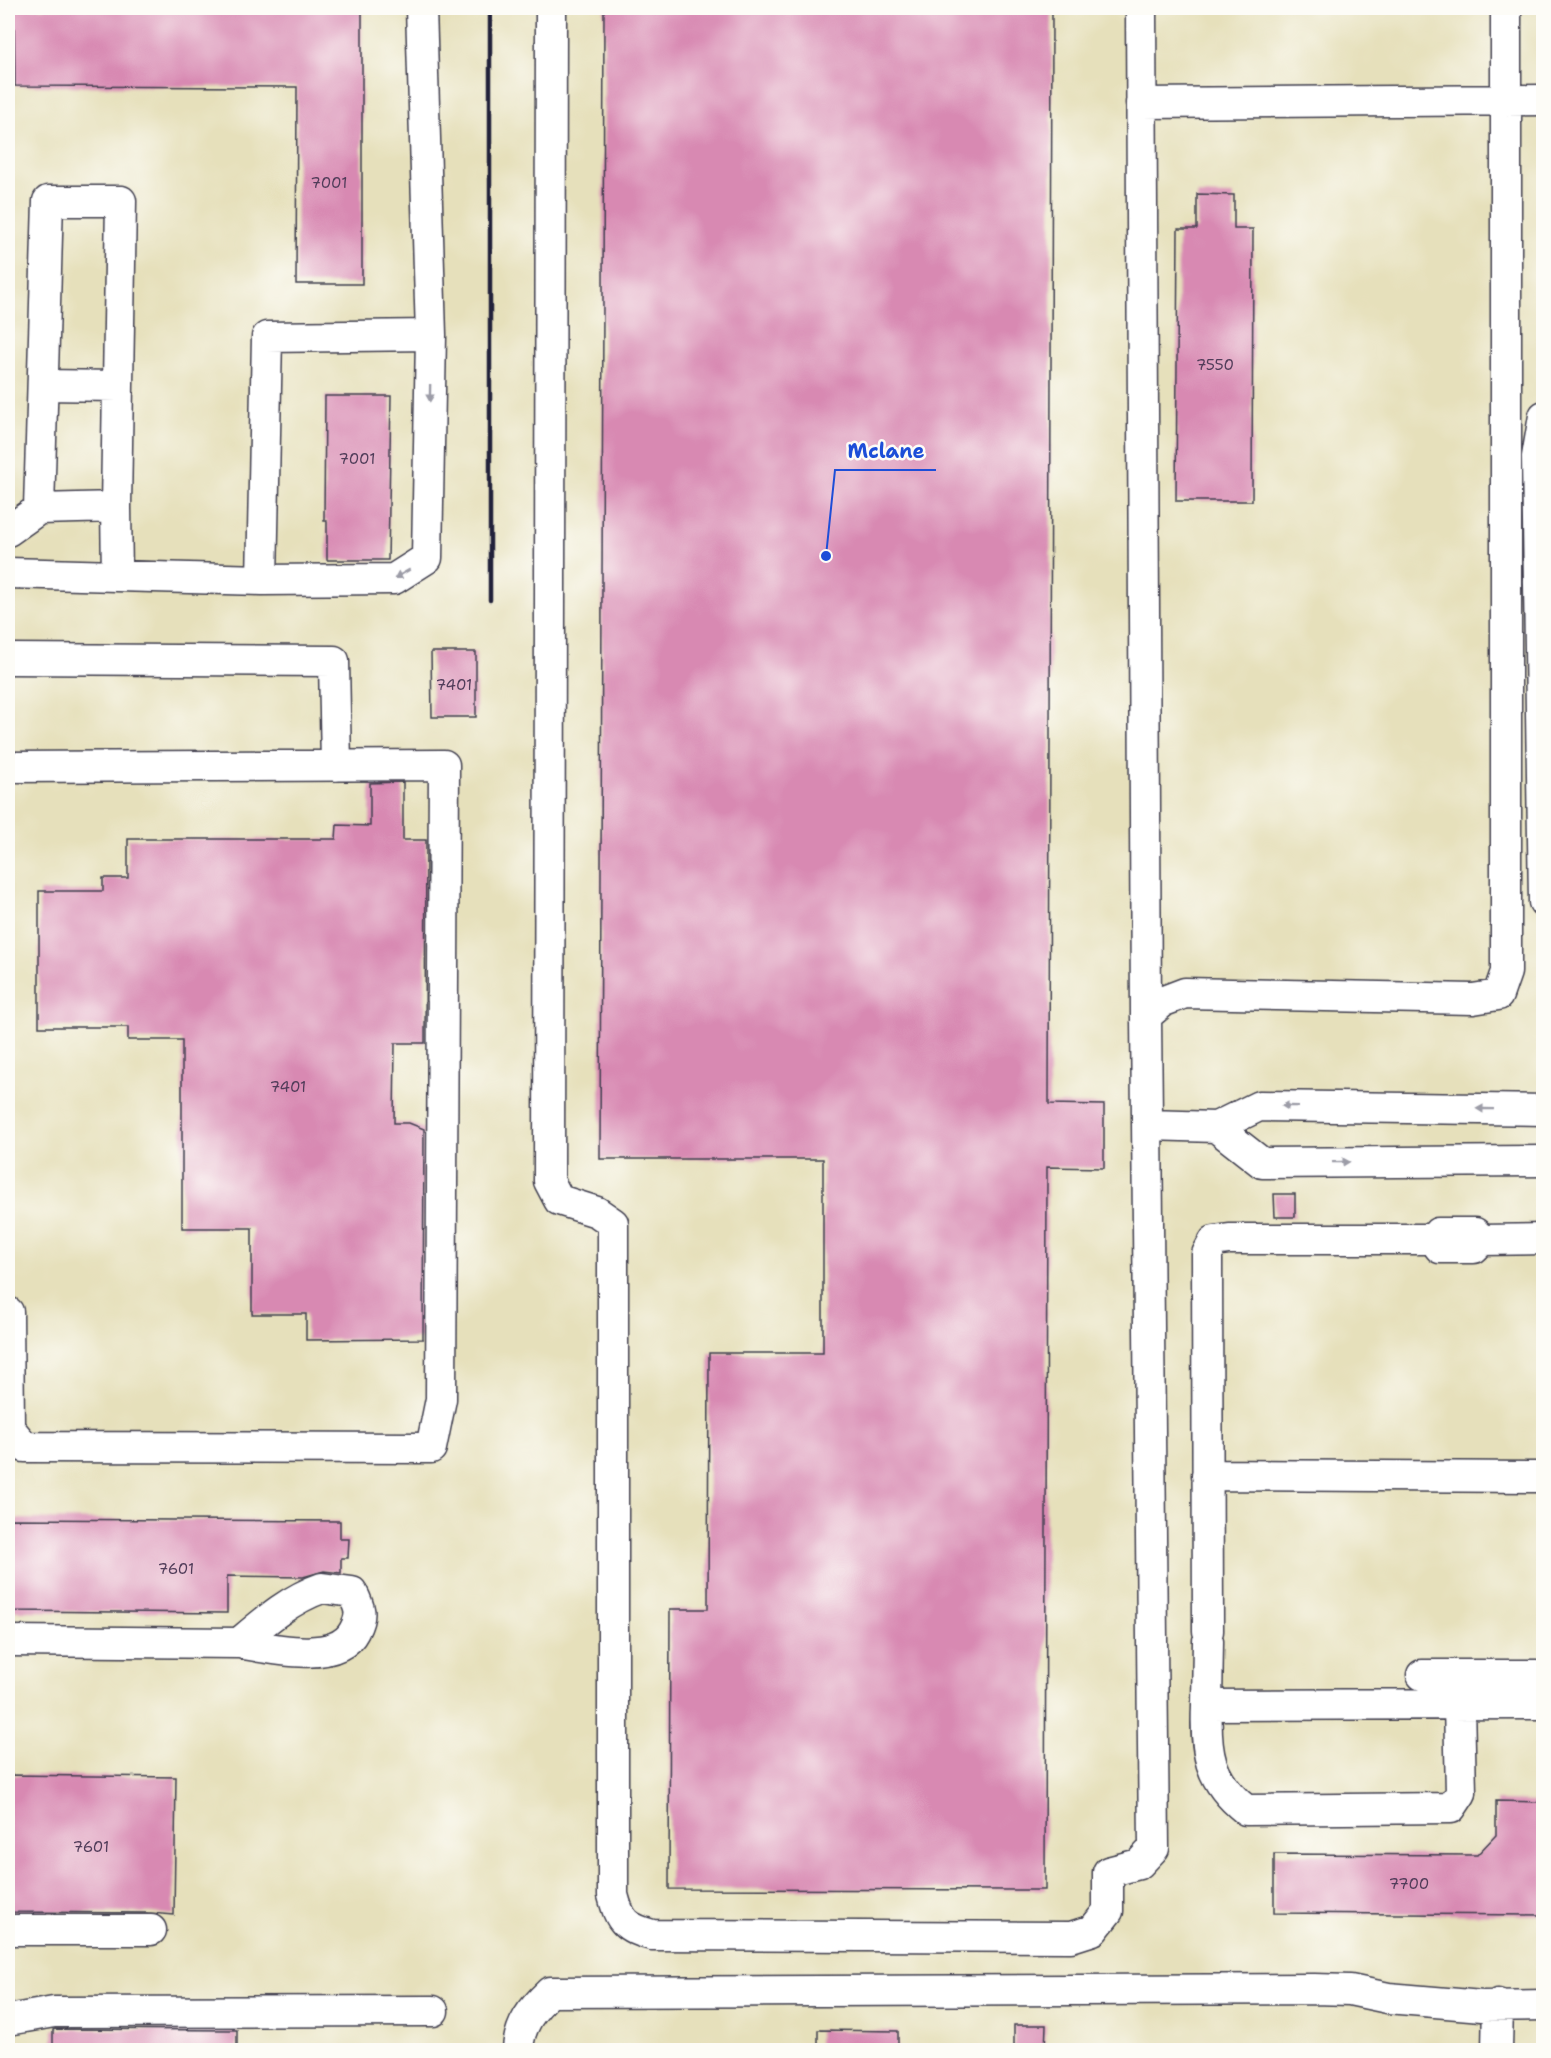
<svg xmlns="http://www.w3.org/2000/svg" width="1551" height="2058" font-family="'Shantell Sans',sans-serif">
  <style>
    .building { fill: #d889b2 }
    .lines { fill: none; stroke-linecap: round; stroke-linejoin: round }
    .minor-casing { stroke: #3f3e4e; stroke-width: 33 }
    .minor { stroke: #fff; stroke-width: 30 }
    .rail { stroke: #22223b; stroke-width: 4.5 }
    .oneway { fill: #9c9ca7 }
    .labels { text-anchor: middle; stroke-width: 5; stroke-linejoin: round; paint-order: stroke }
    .number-label { font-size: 15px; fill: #503c59 }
    .leader { fill: none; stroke: #1d4ed8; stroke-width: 2 }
    .callout-dot { fill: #1d4ed8; stroke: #fdfcf7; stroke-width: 2 }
    .callout-label { font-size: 20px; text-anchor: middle; font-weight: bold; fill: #1d4ed8; stroke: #fdfcf7; stroke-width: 5; stroke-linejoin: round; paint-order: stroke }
  </style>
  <rect width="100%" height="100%" fill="#fdfcf7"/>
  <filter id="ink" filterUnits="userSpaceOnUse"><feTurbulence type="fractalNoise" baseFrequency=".0167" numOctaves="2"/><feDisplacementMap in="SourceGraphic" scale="12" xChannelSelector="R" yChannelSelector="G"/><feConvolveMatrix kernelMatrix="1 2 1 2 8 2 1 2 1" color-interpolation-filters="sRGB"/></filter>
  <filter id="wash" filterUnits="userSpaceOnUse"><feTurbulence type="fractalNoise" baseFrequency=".008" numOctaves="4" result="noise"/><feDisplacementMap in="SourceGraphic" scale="24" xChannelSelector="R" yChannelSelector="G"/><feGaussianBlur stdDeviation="1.35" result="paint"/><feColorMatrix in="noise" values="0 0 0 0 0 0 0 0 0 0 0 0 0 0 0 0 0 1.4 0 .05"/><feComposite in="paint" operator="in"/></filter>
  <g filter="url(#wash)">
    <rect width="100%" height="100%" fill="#e6e0bb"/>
    <g id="blocks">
      <path class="building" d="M14,8h348v276h-66l1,-197 -282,-1z
        M604,8h448l-3,1096 55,1v63l-57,-1 -2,723 -376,-1 1,-280h38l1,-256h114v-194h-223z
        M1197,194l37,1v34h19l-1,272h-76l2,-272h19z
        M325,396h66l-3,164h-61v-39h-3z
        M431,652h45v65h-44z
        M403,782v58h23l-1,203h-30l-1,80h15l15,6 -1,210 -117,1v-26h-54v-86h-70v-188h-54v-13h-89v-136h64v-13h25v-39h208l1,-14 33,1v-43z
        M1274,1194h21v23h-20z
        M8,1519l332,2v18h9l-1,19h-7v15l-17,-2 -21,6 -76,-1v37l-217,-2v-50h-2z
        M8,1775l168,2 -2,138 -23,-2 -143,-1z
        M1496,1801l48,1v113l-270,-2v-59l203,1 19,-20z
        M1014,2025h32l-1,25h-31z
        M55,2029l182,1v20h-184v-20z
        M818,2030l80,1v19h-80z"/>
    </g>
  </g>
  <g filter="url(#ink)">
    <use href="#blocks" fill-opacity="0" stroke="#3f3e4e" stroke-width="1.5"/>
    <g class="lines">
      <defs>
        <path id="minor" d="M551,8l-2,1173 10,19 38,12 16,11v672c7,27 12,32 39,40l419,2 22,-7 15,-19v-39l31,-8 15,-16 -8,-832 18,-15 21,-8 288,6 25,-4 8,-23v-964
          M1141,8l5,1008
          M1141,103l403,-3
          M43,385l75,1
          M1544,416l-7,41 7,445
          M116,507l1,69
          M8,531l31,-22 77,-2 5,-306h-73l-9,308
          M8,573l254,7 132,-1 33,-21 4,-223 -10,-327
          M262,580l5,-243 164,-2
          M8,659l326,2 2,105
          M8,767l436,-2 -3,634 -10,49 -406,-1 -16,-19 -1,-116
          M1544,1110l-285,-4 -43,21 46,36 282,-2
          M1148,1125l68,2
          M1482,1240l-8,8h-34l-7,-9 5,-6h37l7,7 62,-1
          M1207,1475l328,2
          M322,1588l30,4c8,16 11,22 2,39 -17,34 -86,17 -115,12 26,-22 51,-44 83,-55z
          M1208,1631l-1,-377 7,-13 15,-2h204
          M8,1641l231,2
          M1208,1641l-1,64 337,-1
          M1422,1675h114
          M1207,1705c-2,46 1,75 39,105l205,-2 10,-15 -2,-89
          M8,1930h143
          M8,2020l46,-8 379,-1
          M518,2050c1,-25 14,-41 32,-58l764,-3 36,1 38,8 94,8 62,-1
          M1497,2050l1,-46"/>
      </defs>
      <use href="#minor" class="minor-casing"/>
      <use href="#minor" class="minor"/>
      <path class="rail" d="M490,600v-592"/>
    </g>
    <defs><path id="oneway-solid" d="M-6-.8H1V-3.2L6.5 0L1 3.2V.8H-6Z" transform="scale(1.5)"/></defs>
    <g class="oneway">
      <use href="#oneway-solid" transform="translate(430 393) rotate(91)"/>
      <use href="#oneway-solid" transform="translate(402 574) rotate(150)"/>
      <use href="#oneway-solid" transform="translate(1290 1106) rotate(-179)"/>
      <use href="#oneway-solid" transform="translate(1485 1109) rotate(-179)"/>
      <use href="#oneway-solid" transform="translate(1341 1162) rotate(-1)"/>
    </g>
  </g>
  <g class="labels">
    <g class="number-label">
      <text x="329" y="188">7001</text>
      <text x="1215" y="370">7550</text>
      <text x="357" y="464">7001</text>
      <text x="454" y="690">7401</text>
      <text x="288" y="1092">7401</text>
      <text x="176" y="1574">7601</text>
      <text x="91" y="1852">7601</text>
      <text x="1409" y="1889">7700</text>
    </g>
  </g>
  <path class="leader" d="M826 556L835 470H936"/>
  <circle class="callout-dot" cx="826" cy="556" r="6"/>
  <g class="callout-label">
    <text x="886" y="458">Mclane</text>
  </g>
  <rect width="1551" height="2058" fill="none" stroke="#fdfcf7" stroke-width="30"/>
</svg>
